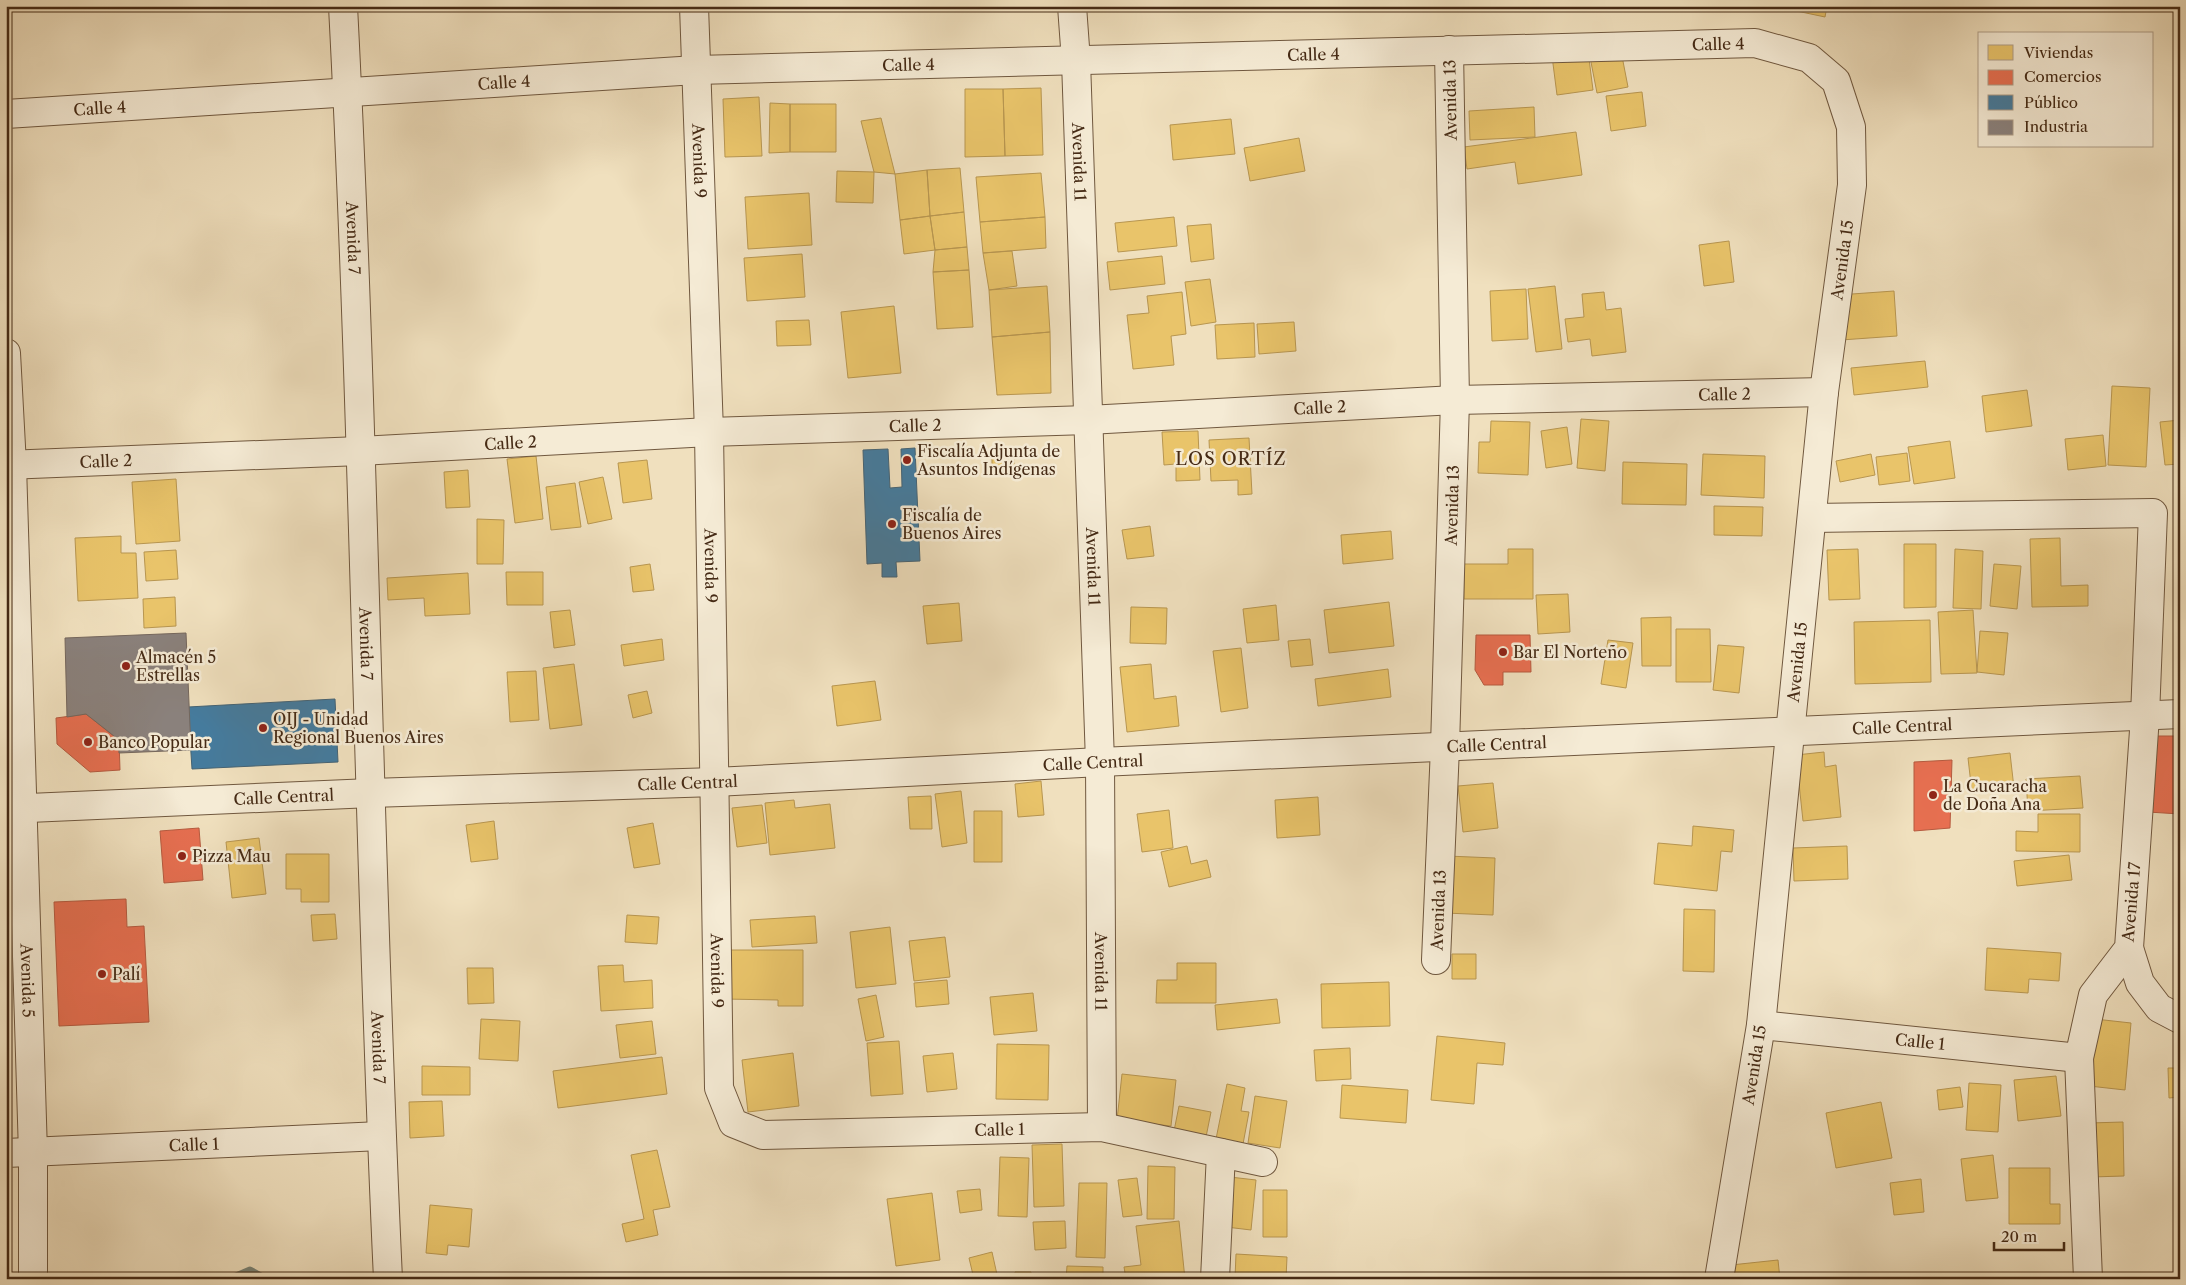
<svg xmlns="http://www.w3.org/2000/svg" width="2186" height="1285" font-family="'Libre Caslon Text',serif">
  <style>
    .homes { fill: #e9c46a; stroke: #b89650 }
    .shops { fill: #e76f51; stroke: #b65a3f }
    .public { fill: #457b9d; stroke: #456374 }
    .industry { fill: #8a817c; stroke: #75675d }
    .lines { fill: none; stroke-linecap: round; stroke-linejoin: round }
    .stream { stroke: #788275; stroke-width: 7 }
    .minor-casing { stroke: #70583f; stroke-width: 30 }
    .minor { stroke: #f5ebd5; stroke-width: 28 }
    .poi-dot { fill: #8f2418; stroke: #f5ebd5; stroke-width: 2 }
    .labels { text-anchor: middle; stroke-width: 5; stroke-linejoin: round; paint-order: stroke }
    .street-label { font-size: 16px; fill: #452a15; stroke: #f5ebd5 }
    .poi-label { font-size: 16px; fill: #452a15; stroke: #f5ebd5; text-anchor: start }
    .neighbourhood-label { font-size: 18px; letter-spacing: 1px; fill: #452a15; stroke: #f5ebd5 }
  </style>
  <rect width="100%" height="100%" fill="#f0e0be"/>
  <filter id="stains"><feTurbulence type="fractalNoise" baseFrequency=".004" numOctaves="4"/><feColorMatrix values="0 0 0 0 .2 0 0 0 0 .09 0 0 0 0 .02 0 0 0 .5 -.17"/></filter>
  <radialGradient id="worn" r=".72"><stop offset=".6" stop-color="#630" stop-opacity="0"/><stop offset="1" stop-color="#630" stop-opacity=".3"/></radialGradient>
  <path class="homes" d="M1100,6h30l-29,4z
    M1773,6h54l-2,11z
    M1588,51l5,39 -36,5 -5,-39z
    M1621,51l7,36 -31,6 -7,-36z
    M1041,88l2,67 -38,1 -2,-67z
    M965,89h38l2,67 -40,1z
    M1642,92l4,34 -35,5 -5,-35z
    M759,97l3,59 -37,1 -2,-58z
    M770,103l20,1v48l-21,1z
    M790,104h46v48h-46z
    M1534,107l1,30 -65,3 -1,-29z
    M881,118l14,56 -21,-2 -13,-51z
    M1231,119l4,35 -62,6 -3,-35z
    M1576,132l6,43 -64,9 -3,-22 -48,7 -3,-22z
    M1299,138l6,33 -55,10 -6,-33z
    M960,168l4,44 -34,4 -3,-46z
    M927,170l3,46 -30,4 -5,-46z
    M837,171l37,1 -1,31 -37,-1z
    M1041,173l4,44 -65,5 -4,-45z
    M809,193l3,52 -64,4 -3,-52z
    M964,212l3,35 -32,3 -5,-34z
    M930,216l5,34 -31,4 -4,-34z
    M1045,217l1,31 -63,5 -3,-31z
    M1174,217l3,29 -59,6 -3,-29z
    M1211,224l3,35 -23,3 -4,-36z
    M1729,241l5,41 -30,4 -5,-41z
    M967,247l2,23 -36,2 2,-22z
    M1012,251l5,35 -28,4 -6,-37z
    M802,254l3,43 -58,4 -3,-43z
    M1162,256l3,28 -55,6 -3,-28z
    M969,270l4,57 -36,2 -4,-57z
    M1210,279l6,43 -25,4 -6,-44z
    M1047,286l3,46 -58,5 -3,-47z
    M1555,286l7,63 -26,3 -8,-63z
    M1526,289l2,50 -36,2 -2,-50z
    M1894,291l3,45 -56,4 -3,-45z
    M1182,292l4,42 -15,2 3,29 -41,4 -6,-54 22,-2 -2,-17z
    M1604,292l2,18 15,-2 5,44 -34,4 -2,-17 -22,3 -3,-23 19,-2 -2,-23z
    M894,306l7,67 -53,5 -7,-66z
    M809,320l2,25 -34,1 -1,-25z
    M1294,322l2,29 -37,3 -2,-30z
    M1254,323l1,34 -38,2 -2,-34z
    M1050,332l1,61 -54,2 -5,-58z
    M1925,361l3,26 -74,8 -3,-27z
    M2112,386l38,2 -4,79 -38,-2z
    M2027,390l5,36 -46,6 -4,-36z
    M1581,419l28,2 -4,50 -28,-3z
    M2180,420v44l-15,1 -5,-43z
    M1491,421l39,1 -2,53 -50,-2 1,-31h11z
    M1567,427l5,37 -26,4 -5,-37z
    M1198,431l2,49 -24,1v-17l-12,1 -2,-33z
    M2103,435l3,31 -38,4 -3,-31z
    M1249,438l3,56 -14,1v-15l-27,1 -2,-41z
    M1950,441l5,37 -41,6 -6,-37z
    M992,453h22v18h-22z
    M1907,453l3,28 -31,4 -3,-28z
    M1703,454l62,2 -1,42 -63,-3z
    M1871,454l4,21 -35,7 -4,-21z
    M536,456l7,63 -28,4 -8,-64z
    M647,460l5,39 -29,4 -5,-40z
    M1623,462l64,2 -1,41 -64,-1z
    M468,470l2,37 -24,1 -2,-36z
    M603,477l9,42 -24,5 -9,-42z
    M176,479l4,62 -44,3 -4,-62z
    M575,483l6,44 -30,3 -5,-43z
    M1714,506l49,1 -1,29 -48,-1z
    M477,519l27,1 -1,44h-26z
    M1150,526l4,30 -27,3 -5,-29z
    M1391,531l2,28 -50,5 -2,-29z
    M121,536v17h15l2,45 -60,3 -3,-63z
    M2060,538l1,48 27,-1v21l-56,1 -2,-68z
    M1904,544h32v63l-32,1z
    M1508,549h25v50h-69v-35h44z
    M1858,549l2,50 -31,1 -2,-50z
    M1955,549l28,2 -2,58 -28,-1z
    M176,550l2,29 -32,2 -2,-29z
    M650,564l4,26 -21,2 -3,-25z
    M1994,564l27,2 -4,43 -27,-3z
    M506,572h37v33h-36z
    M468,573l2,41 -45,2 -1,-18 -36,2 -1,-22z
    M1568,594l2,38 -32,2 -2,-39z
    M175,597l1,29 -32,2 -1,-29z
    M1389,602l5,44 -65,7 -5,-43z
    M959,603l3,38 -35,3 -4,-38z
    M1276,605l3,35 -32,3 -4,-34z
    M1131,607l36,1 -1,36 -36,-1z
    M570,610l5,35 -21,3 -4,-36z
    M1973,610l4,63 -36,1 -3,-62z
    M1671,617v49h-29l-1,-48z
    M1930,620l1,62 -76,2 -1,-62z
    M1676,629h34l1,53h-35z
    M1980,631l28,2 -4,42 -27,-3z
    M662,639l2,21 -40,6 -3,-21z
    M1310,639l3,26 -22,2 -3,-26z
    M1608,640l25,3 -7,45 -25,-4z
    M1718,645l26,2 -5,46 -26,-3z
    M1241,648l7,60 -27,4 -8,-61z
    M574,664l8,61 -32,4 -7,-61z
    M1151,664l3,35 22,-3 3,30 -52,6 -7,-65z
    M1388,669l3,28 -73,9 -3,-27z
    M536,671l3,49 -29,2 -3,-50z
    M875,681l6,39 -44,6 -5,-40z
    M647,691l5,22 -19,5 -5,-23z
    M1824,752l1,15 11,-2 5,52 -38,4 -7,-66z
    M2010,753l4,35 -42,5 -4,-35z
    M2080,776l3,32 -55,3 -2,-32z
    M1041,781l3,34 -26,2 -3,-33z
    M1493,783l5,45 -35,4 -5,-46z
    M961,791l6,52 -25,4 -7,-53z
    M931,796l1,33h-22l-2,-32z
    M1318,797l2,38 -43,3 -2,-38z
    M794,800l1,8 35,-4 5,44 -65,7 -5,-52z
    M762,805l5,38 -30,4 -5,-39z
    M1169,810l4,38 -31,4 -5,-38z
    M974,811h28v51h-28z
    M2038,814h42v38l-64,-1v-20l22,1z
    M494,821l4,38 -27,3 -5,-37z
    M653,823l7,41 -26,4 -7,-40z
    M1693,826l41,4 -2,22 -11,-1 -4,40 -63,-7 4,-41 34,3z
    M259,838l7,56 -34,4 -6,-56z
    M1187,846l4,18 16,-4 4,17 -42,10 -8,-35z
    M1847,846l1,33 -54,2 -1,-33z
    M286,854h43v48h-28v-13h-15z
    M2069,855l3,25 -55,6 -3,-25z
    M1447,856l48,2 -2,57 -48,-2z
    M2180,895v41l-4,-40z
    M1684,909l31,1 -1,62 -31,-1z
    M335,914l2,25 -24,2 -2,-26z
    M627,915l32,2 -2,27 -32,-2z
    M815,916l2,27 -65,4 -2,-27z
    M890,927l6,57 -40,4 -6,-56z
    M945,937l5,40 -36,4 -5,-40z
    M1987,948l74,5 -2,28 -30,-2 -1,14 -43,-3z
    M724,950h79v56h-25v-6l-54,-1z
    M1452,954h24v25h-24z
    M1177,963h39v40h-60l1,-23h20z
    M623,965l1,17 28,-2 1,28 -52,3 -3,-45z
    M467,968h26l1,35 -26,1z
    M947,980l2,24 -33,3 -2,-24z
    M1389,982l1,44 -68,2 -1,-44z
    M1033,993l4,38 -43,4 -4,-38z
    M876,995l8,42 -18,4 -8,-42z
    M1277,999l3,24 -63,7 -2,-25z
    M481,1019l39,2 -2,40 -39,-2z
    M2095,1019l36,4 -6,67 -36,-4z
    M652,1021l4,33 -36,4 -4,-33z
    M1437,1036l68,7 -2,22 -26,-2 -3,41 -43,-4z
    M899,1041l4,53 -32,2 -4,-53z
    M997,1044l52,1 -1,55 -52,-1z
    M1350,1048l1,31 -35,2 -2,-31z
    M793,1053l6,53 -51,6 -6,-52z
    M953,1053l4,36 -30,3 -4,-36z
    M662,1057l5,37 -109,14 -5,-37z
    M422,1066l48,1v28h-48z
    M2168,1068h12v29l-11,1z
    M1122,1074l54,6 -5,46 -54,-6z
    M2056,1076l5,40 -43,5 -4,-41z
    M1969,1083l32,2 -3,47 -32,-2z
    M1227,1084l18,4 -4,23 8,1 -6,32 -27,-5z
    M1342,1085l66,5 -2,33 -66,-5z
    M1960,1087l3,20 -24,3 -2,-20z
    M1255,1096l32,5 -7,47 -32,-5z
    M442,1101l2,35 -34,2 -1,-36z
    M1881,1102l11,56 -56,10 -10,-55z
    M1179,1106l32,6 -5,25 -32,-6z
    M2123,1122l1,54 -33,1 -2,-54z
    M1062,1144l2,62 -30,1 -2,-62z
    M657,1150l13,57 -17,3 5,25 -32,7 -4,-18 22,-5 -13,-64z
    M1993,1155l5,43 -32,3 -5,-42z
    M1000,1157l29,1 -2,59 -29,-1z
    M1148,1166l27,1 -1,52h-27z
    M2009,1168h41v36h10v20h-51z
    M1230,1177l26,3 -5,50 -25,-3z
    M1137,1178l5,37 -19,2 -5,-37z
    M1921,1179l3,33 -30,3 -4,-32z
    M1079,1183h28l-2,75 -29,-1z
    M980,1189l2,21 -22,3 -3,-22z
    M1263,1190h24v47h-24z
    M932,1193l8,67 -44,6 -9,-67z
    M430,1205l42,4 -3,38 -21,-2 -1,10 -21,-2z
    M1065,1221l1,27 -31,2 -2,-28z
    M1179,1221l6,58h-59l-2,-12 17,-2 -5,-39z
    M992,1252l6,27h-24l-5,-21z
    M1236,1254l51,3 -1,22 -51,-1z
    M1778,1260l2,19h-48l-1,-14z
    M1067,1266l36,1v12h-37z
    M1015,1272h16v7h-16z"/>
  <path class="shops" d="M1476,635h54l1,37h-28v13h-19l-9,-15z
    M86,714l33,26 1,30 -30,2 -33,-28 -1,-26z
    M2153,736h27v78l-32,-2z
    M1952,760l-2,68 -36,3v-69z
    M199,828l4,52 -39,3 -4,-52z
    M126,899l1,28 17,-1 5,96 -90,4 -5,-124z"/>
  <path class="public" d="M915,448l5,113 -24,1 1,15h-15v-14l-15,1 -4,-114 25,-1 2,39 12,-1 -1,-38z
    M335,699l3,63 -146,7 -4,-62z"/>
  <path class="industry" d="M186,633l5,117 -72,3v-13l-33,-26 -19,3 -2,-79z"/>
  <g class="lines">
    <path class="stream" d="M229,1279l21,-9 16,9"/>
    <defs>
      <g id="minor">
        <path id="s1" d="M343,6c22,424 25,849 45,1273"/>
        <path id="s2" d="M694,6l15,426 10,656 14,35 30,12 339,-8 161,35"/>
        <path id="s3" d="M1072,6l4,55 24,701 2,365"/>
        <path id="s4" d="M6,114l690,-44 1059,-27 54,15 27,23 15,46 1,58 -28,207 -63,633 -42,254"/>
        <path id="s5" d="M6,353l6,112 21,688v126"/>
        <path id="s6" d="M6,465l354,-14 349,-19 379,-12 367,-20 369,-8"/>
        <path d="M1812,518l341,-5 -8,203 -16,232 -36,47 -14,63 9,221"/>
        <path id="s7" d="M6,809l365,-16 344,-11 385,-20 1080,-48"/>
        <path d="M2129,948l11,35 19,25 21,11"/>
        <path id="s8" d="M1436,960l9,-213 10,-347 -6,-350"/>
        <path id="s9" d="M1761,1025l318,33"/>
        <path id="s10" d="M6,1153l375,-17"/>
        <path d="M1215,1279l6,-126"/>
      </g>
    </defs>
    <use href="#minor" class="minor-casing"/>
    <use href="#minor" class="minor"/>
  </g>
  <g class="poi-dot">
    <circle cx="907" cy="460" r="5"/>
    <circle cx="892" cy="524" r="5"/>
    <circle cx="1503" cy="652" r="5"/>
    <circle cx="126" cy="666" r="5"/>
    <circle cx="263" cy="728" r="5"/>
    <circle cx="88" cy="742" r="5"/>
    <circle cx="1933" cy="795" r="5"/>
    <circle cx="182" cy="856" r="5"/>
    <circle cx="102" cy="974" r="5"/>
  </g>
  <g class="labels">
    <g class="street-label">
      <text dy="6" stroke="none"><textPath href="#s4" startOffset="1714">Calle 4</textPath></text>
      <text dy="6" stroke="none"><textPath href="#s4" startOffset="1309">Calle 4</textPath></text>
      <text dy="6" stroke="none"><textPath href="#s4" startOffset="904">Calle 4</textPath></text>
      <text dy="6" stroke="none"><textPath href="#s4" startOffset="499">Calle 4</textPath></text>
      <text transform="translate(1450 100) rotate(-91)" y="6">Avenida 13</text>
      <text dy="6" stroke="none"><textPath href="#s4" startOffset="94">Calle 4</textPath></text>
      <text dy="6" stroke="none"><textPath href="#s2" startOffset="155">Avenida 9</textPath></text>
      <text dy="6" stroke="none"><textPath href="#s3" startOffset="156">Avenida 11</textPath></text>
      <text dy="6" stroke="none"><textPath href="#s1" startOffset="232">Avenida 7</textPath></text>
      <text transform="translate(1842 260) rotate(-82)" y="6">Avenida 15</text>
      <text dy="6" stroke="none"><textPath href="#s6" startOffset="1720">Calle 2</textPath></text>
      <text dy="6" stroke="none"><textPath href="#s6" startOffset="1315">Calle 2</textPath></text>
      <text dy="6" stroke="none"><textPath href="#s6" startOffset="910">Calle 2</textPath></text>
      <text dy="6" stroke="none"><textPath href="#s6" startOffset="505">Calle 2</textPath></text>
      <text dy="6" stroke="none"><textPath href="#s6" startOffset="100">Calle 2</textPath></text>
      <text dy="6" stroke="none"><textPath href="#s8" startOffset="455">Avenida 13</textPath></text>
      <text dy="6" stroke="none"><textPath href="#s2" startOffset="560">Avenida 9</textPath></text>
      <text dy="6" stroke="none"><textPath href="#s3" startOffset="561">Avenida 11</textPath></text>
      <text dy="6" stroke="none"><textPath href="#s1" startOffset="638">Avenida 7</textPath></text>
      <text transform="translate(1797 662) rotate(-84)" y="6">Avenida 15</text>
      <text dy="6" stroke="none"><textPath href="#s7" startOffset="1898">Calle Central</textPath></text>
      <text dy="6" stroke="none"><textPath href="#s7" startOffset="1492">Calle Central</textPath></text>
      <text dy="6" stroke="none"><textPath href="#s7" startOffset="1088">Calle Central</textPath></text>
      <text dy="6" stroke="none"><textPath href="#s7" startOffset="682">Calle Central</textPath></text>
      <text dy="6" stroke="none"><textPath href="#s7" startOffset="278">Calle Central</textPath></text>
      <text transform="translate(2131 902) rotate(-85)" y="6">Avenida 17</text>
      <text dy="6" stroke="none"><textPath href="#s8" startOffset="50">Avenida 13</textPath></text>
      <text dy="6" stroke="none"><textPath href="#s2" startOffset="965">Avenida 9</textPath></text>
      <text dy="6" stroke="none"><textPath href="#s3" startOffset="966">Avenida 11</textPath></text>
      <text dy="6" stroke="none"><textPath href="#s5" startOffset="628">Avenida 5</textPath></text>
      <text dy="6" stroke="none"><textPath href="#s9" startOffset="160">Calle 1</textPath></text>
      <text dy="6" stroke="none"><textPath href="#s1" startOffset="1042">Avenida 7</textPath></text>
      <text transform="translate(1754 1065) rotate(-81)" y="6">Avenida 15</text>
      <text dy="6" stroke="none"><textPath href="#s2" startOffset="1389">Calle 1</textPath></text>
      <text dy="6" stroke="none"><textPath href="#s10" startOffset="188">Calle 1</textPath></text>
    </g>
    <g class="poi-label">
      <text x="917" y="457">Fiscalía Adjunta de<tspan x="917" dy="18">Asuntos Indígenas</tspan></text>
      <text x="902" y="521">Fiscalía de<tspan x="902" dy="18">Buenos Aires</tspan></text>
      <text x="1513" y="658">Bar El Norteño</text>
      <text x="136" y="663">Almacén 5<tspan x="136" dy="18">Estrellas</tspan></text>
      <text x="273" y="725">OIJ - Unidad<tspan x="273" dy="18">Regional Buenos Aires</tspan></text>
      <text x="98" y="748">Banco Popular</text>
      <text x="1943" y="792">La Cucaracha<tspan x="1943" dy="18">de Doña Ana</tspan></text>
      <text x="192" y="862">Pizza Mau</text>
      <text x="112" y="980">Palí</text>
    </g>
    <g class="neighbourhood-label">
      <text x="1231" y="465">LOS ORTÍZ</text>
    </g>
  </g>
  <rect width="2186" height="1285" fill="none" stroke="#f0e0be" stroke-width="25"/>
  <rect x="8" y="8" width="2171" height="1270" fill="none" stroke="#452a15" stroke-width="2.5"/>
  <rect x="12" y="12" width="2161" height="1260" fill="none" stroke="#452a15"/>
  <rect x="1978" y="32" width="175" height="115" fill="#f5ebd5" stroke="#af9e88"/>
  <rect x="1988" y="45" width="25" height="15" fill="#e9c46a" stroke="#af9e88"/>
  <text x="2024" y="58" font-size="15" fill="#452a15">Viviendas</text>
  <rect x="1988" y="70" width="25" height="15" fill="#e76f51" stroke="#af9e88"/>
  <text x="2024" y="82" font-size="15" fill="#452a15">Comercios</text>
  <rect x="1988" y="95" width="25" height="15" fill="#457b9d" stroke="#af9e88"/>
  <text x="2024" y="108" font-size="15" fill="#452a15">Público</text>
  <rect x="1988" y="120" width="25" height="15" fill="#8a817c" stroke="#af9e88"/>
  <text x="2024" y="132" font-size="15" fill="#452a15">Industria</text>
  <path d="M1994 1242v8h70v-8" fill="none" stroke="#452a15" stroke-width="2.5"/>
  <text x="2001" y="1242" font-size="15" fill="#452a15" stroke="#f5ebd5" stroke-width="4" paint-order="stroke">20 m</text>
  <rect width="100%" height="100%" filter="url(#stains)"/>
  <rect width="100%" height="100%" fill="url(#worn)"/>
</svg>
